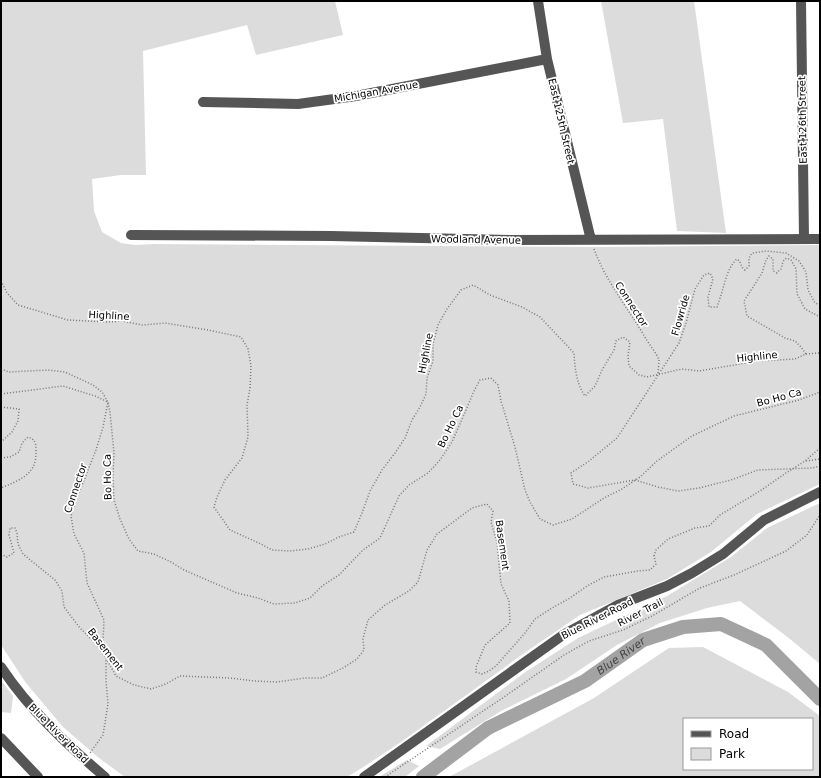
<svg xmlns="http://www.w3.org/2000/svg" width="821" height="778" font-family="'DejaVu Sans',sans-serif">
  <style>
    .green { fill: #dcdcdc; fill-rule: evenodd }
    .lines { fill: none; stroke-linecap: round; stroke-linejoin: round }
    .river { stroke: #a3a3a3; stroke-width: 14 }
    .path { stroke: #777; stroke-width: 1.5; stroke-dasharray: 1 2; stroke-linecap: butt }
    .minor { stroke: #555; stroke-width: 10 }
    .labels { text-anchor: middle; stroke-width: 3.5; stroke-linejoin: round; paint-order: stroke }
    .street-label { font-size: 10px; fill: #000; stroke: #fff }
    .water-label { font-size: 11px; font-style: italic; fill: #444; stroke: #fff }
  </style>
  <rect width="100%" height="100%" fill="#fff"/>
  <path class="green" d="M1,1h334l8,34 -87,20 -9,-30 -104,26 3,124h-25l-29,4 2,32 8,21 19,11 14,2 18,-1 443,3 224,-2v239l-63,30 -46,38 -44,27 -87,36 -57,39 -122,88 -36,24 -18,11h-222l-26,-19 -36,-31 -37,-44 -25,-38z
    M601,1h93l32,232 -49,-2 -14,-112 -40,4z
    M820,503v161l-30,-25 -50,-38 -33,7 -47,15 -43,22 -51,34 -65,32 -61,38 -14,-3 98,-73 54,-35 89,-42 64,-39 36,-29z
    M703,647l85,45 32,24v61h-371l145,-79 75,-50zM684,719h128v50h-128z
    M1,680l12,16 -2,17 -10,-1z
    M407,760l12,6 -14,11h-26z"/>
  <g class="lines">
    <path class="river" id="s1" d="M423,777l65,-49 97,-47 58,-41 40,-13 38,-3 45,21 54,54"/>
    <path class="path" d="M594,249c12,33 35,60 52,90 3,5 11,15 13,21 0,4 -1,10 -1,15
      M1,281l6,12 11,12 50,15 39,2 15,-1 20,4 23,-2 43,7 33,7 7,12 3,17 -1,22 -3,17 1,32 -6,21 -17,22 -8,17 -3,10 16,23 31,14 11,6 18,1 18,-2 17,-5 14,-7 15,-5 8,-19 8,-22 12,-21 13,-17 10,-15 7,-18 8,-13 6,-13 1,-16 6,-17v-17l5,-19 9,-16 14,-19 12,-5 17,10 32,12 18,10 34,36c1,15 2,30 11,43l10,-10 7,-16 12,-20 2,-9 7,-4 7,5 -2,14 1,10 10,9 8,2 35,-8 17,2 59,-10 37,-2 11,-5 -5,-7 -6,-6 -10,-3 -38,-22 -3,-15 18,-28 4,-13 3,-4 4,3v12l4,2c1,-2 3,-3 4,-4 2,-4 0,-8 6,-11l4,2 5,9 1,25 8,15 15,8
      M820,305l-5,-2 -7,-13 -2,-18 -7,-11 -13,-8 -20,-2 -14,2 -3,5v8l-4,4c-5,-3 -3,-8 -8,-11 -10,9 -12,24 -16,36 -1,4 -3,8 -4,12h-8l-1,-10 5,-18 -3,-6 -6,2 -9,14 -9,34 -7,20 -62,95 -28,23 -18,12 2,11 15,4 47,-8 23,7 20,4 21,-3 32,-8 27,-10 54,-2 8,-2
      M806,354l14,-1
      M1,369l8,3 39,-2 17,2 28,13 9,7 6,10 -5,25 -7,23 -19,48 -6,18 3,18 10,19 3,30 17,37 -1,22 3,16v23l2,23 -5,31 -13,18
      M1,394l62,-8 32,10 13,6 2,10 4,41 -1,24 1,23 6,19 9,20 9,12 16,3 17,8 13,8 53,23 21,5 16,6 21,-1 15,-5 12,-12 17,-11 24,-25 17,-12 19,-42 10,-11 19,-12 12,-13 12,-18 11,-25 12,-28 5,-9 11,-2 7,7 3,16 14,46 10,43 5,12 10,17 13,6 19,-6 32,-21 18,-9 18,-12 17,-16 35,-25 42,-20 65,-16 21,-8
      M1,407l18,2 -1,12 -6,11 -11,10
      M1,458l9,-1 9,-5 3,-9 6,-6c6,2 8,5 8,12 0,7 0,15 -5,21 -6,9 -21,14 -30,18
      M806,461l14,-2
      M1,554l6,3 7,-4 -5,-18 1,-7h5l2,5 1,11 5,10 32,26 7,11 2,16 16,21 17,17 9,13 10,18 18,9 17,4 15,-5 14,-8 50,2 24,3 23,1 28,-4h17l21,-10 14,-9 7,-9 -1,-11 5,-19 17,-15 24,-14 9,-9 9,-32 10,-16 35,-26 15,-4 6,7 -2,11 6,20 4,42 8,17 1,22 -25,22 -9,22v5l6,2 7,-3 7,-5 29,-33 10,-14 17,-11 18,-10 17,-12 17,-9 34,-6 12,-1 6,-6 -2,-8 2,-6 12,-11 27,-11 14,-2 11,-11 40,-24 23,-16 22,-14 15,-13
      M385,777l119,-80 60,-42 25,-14 34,-11 29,-14 48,-28 34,-13 52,-24 21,-16 13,-20
      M542,777h5"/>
    <path class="minor" d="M538,1l9,58 44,181
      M801,1l3,238
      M203,102l95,2 58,-8 191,-37
      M131,235l200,1 181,4 308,-1
      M1,667c28,42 65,77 104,110
      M1,738l37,39
      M364,777l199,-142 55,-30 49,-19 25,-13 31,-19 41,-34 56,-28"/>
  </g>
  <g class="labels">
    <g class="street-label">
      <text transform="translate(376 91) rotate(-10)" y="4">Michigan Avenue</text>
      <text transform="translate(802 120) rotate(-91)" y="4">East 126th Street</text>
      <text transform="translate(562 121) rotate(77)" y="4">East 125th Street</text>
      <text transform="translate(476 239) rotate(1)" y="4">Woodland Avenue</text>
      <text transform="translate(632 304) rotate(57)" y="4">Connector</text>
      <text transform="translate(109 315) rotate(3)" y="4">Highline</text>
      <text transform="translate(680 315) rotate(-74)" y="4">Flowride</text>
      <text transform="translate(425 353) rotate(-79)" y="4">Highline</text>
      <text transform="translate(757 356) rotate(-6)" y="4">Highline</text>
      <text transform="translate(779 397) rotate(-15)" y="4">Bo Ho Ca</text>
      <text transform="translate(450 426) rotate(-64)" y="4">Bo Ho Ca</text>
      <text transform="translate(107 477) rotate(-91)" y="4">Bo Ho Ca</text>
      <text transform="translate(75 488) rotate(-71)" y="4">Connector</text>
      <text transform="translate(503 545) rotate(82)" y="4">Basement</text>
      <text transform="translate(640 612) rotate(-27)" y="4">River Trail</text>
      <text transform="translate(597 618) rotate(-27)" y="4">Blue River Road</text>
      <text transform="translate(106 649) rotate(52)" y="4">Basement</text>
      <text transform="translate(59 733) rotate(45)" y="4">Blue River Road</text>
    </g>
    <g class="water-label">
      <text dy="4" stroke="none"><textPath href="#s1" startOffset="233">Blue River</textPath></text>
    </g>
  </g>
  <rect width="821" height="778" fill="none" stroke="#000000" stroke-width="4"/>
  <rect x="683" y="718" width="130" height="52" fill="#ffffff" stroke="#999999"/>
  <rect x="691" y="731" width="20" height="6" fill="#555555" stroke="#999999"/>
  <text x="719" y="738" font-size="12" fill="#000000">Road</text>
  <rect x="691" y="748" width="20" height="12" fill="#dcdcdc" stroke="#999999"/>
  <text x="719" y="758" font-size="12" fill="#000000">Park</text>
</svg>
